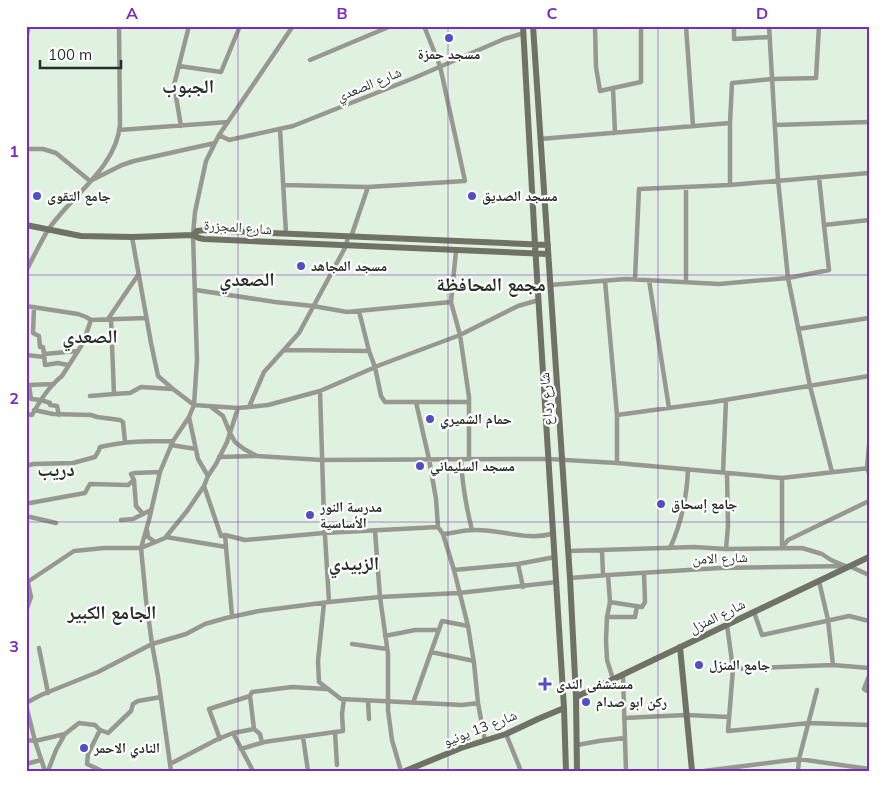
<svg xmlns="http://www.w3.org/2000/svg" width="895" height="797" font-family="Mulish,'Noto Naskh Arabic',sans-serif">
  <style>
    .lines { fill: none; stroke-linecap: round; stroke-linejoin: round }
    .street { stroke: #979990; stroke-width: 4.5 }
    .secondary { stroke: #6f7265; stroke-width: 6 }
    .grid { fill: none; stroke: #7b2cbf; stroke-width: 1; stroke-opacity: 0.55 }
    .poi-dot { fill: #534ec5; stroke: #fff; stroke-width: 2 }
    .labels { text-anchor: middle; stroke-width: 4.5; stroke-linejoin: round; paint-order: stroke }
    .poi-label { font-size: 14px; font-weight: bold; fill: #272e27; stroke: #fff; text-anchor: start }
    .street-label { font-size: 14px; fill: #272e27; stroke: #fff }
    .district-label { font-size: 19px; font-weight: bold; fill: #272e27; stroke: #fff }
    .neatline { fill: none; stroke: #7b2cbf; stroke-width: 2 }
    .grid-label { font-size: 16px; text-anchor: middle; font-weight: bold; fill: #7b2cbf }
  </style>
  <rect width="100%" height="100%" fill="#dff1df"/>
  <g class="lines">
    <path class="street" d="M595,26l1,41 4,24 13,-3
      M686,26l7,100
      M734,26v13l36,-2
      M769,26l9,154 10,98 22,108 22,86
      M26,29h2l-2,11
      M310,60l81,-34
      M179,66l42,6 19,-46
      M730,123l2,-40 40,-4 44,-1 3,-52
      M775,125l94,-3
      M181,126l-7,-41 15,-59
      M280,129l6,105
      M119,130l109,-8
      M615,133l-2,-45 28,-6v-56
      M219,135l10,5 64,-14 121,-48 90,-39 20,-6
      M540,139l190,-16v62
      M26,149h17l13,4 34,28 32,-16 12,-4 81,-18
      M819,177l5,48 45,-5
      M284,185l84,2 97,-6 -25,-115 -16,-40
      M132,237l19,106 7,33 15,13 21,16 44,3
      M351,237l17,-50
      M456,251l-5,51 9,33 9,62v62
      M26,271c7,-13 14,-28 22,-41 23,-34 68,-62 72,-105l-1,-99
      M635,279l4,-90 91,-4 139,-12
      M649,280l20,128
      M605,281l12,134v48
      M686,282v-95
      M550,285l76,-6 93,5 69,-6 41,-8 -5,-45
      M196,290l79,12 38,4 34,6 104,-10
      M26,306l52,8 8,3 5,3
      M34,307l-1,26 6,3 1,11h3l1,7 34,-3
      M108,319l30,-44
      M111,319l3,75 16,-1 11,-6 31,2
      M798,329l71,-11
      M284,350l85,1 -10,-40
      M369,351l6,16 6,29 4,6h84
      M44,354l1,11 13,-2 10,2
      M26,355l18,2
      M29,385l25,-1
      M26,386l3,-1 2,14 10,1 9,3v2l7,1 2,9
      M320,391l4,128 5,83
      M90,396l24,-2
      M416,402l13,57 7,40 2,28
      M211,407l12,9 7,17 5,9 9,7 13,7 65,4 181,-1h46l68,4 165,15 87,-10
      M249,407l19,-2 52,-14 60,-26 80,-30 58,-29 21,-6
      M34,410l19,4 38,1 6,2 23,3 3,2 2,20
      M26,414l6,1c8,-14 17,-29 30,-39l21,-33 8,-23 55,-2
      M617,415l96,-13 156,-26
      M189,417l9,42 10,17
      M171,445l25,4
      M869,445l-2,23 2,5
      M219,457l36,-1
      M461,459c1,25 5,47 11,71
      M26,466l7,-2 40,-1 22,-6 4,-7 1,-3c25,-6 47,-6 73,-6
      M723,473l3,-73
      M134,480l2,26 7,8
      M204,486l17,50 4,-1 20,5 79,-7 114,-6 5,7c10,-1 21,-4 31,-4 27,-1 54,12 80,3
      M30,503l55,-10 5,-9 38,1 6,-5 -3,-6 4,-1 25,-1
      M26,516l30,7
      M121,520l12,-1 18,-9
      M147,530l1,7 7,5
      M375,531l5,66 8,57v56l4,30 9,31
      M443,534l11,36 14,56 6,37 4,40 7,38
      M225,535l7,81
      M166,537l60,10
      M782,547v-69
      M670,548c11,-24 17,-52 18,-79
      M782,548l6,-8 81,-39
      M726,549l2,-23 -1,-53
      M602,550l1,25
      M569,551l125,-4 32,2 76,-1 20,6 9,6 12,5
      M518,564l5,23
      M454,570l64,-6 37,-7
      M608,575l2,27 -3,15h28l2,-11
      M570,578l38,-3 112,-7 129,-2 20,9
      M819,581l9,39 5,45
      M26,583l48,-32 30,-3h37l24,-10 22,-27 17,-25 4,-10 8,-12 11,-22 11,-34 11,-1 15,-35 35,-39 47,-87 2,-9
      M610,602l32,5 3,-5 -1,-29
      M324,603l-6,58 1,21 22,17 121,6 16,-2
      M26,611l5,-14 -3,-14
      M754,612l8,23 87,-19 20,5
      M607,617l-1,23 1,20 6,19
      M727,625l6,44 100,-4 36,3
      M385,636l30,-6h24
      M352,644l35,5
      M39,648l9,45
      M431,652l43,9
      M733,669l-5,62 81,-8 60,2
      M623,675l3,96
      M869,676l-5,13 5,3
      M250,696l2,-4 40,-5 35,2
      M368,701l1,18
      M26,703l15,-8 57,-23 54,-28 34,-10 19,-10 21,-6 33,-7 70,-9 51,-5 79,-4 98,-11
      M413,703l29,-82 26,5
      M26,705l9,36 10,30
      M624,718l62,-3 43,2
      M254,729l6,5 2,9
      M335,732l8,-1 -1,-17 2,-15
      M506,734l15,37
      M303,737l5,34
      M220,739l-11,-30 41,-13 4,33 -21,4
      M26,740l9,1 30,-7
      M577,745l22,-4 26,-3
      M241,749l23,-7 71,-10 2,33
      M26,764l15,-4
      M170,764l48,-25 15,-6 20,38
      M48,771l8,-21 9,-16 14,-11 16,2 5,5
      M102,771l-15,-7 1,-10 12,-24 8,3 23,-22 2,-7 5,-3 23,-4
      M171,771l-13,-94 -6,-33 -6,-44 -5,-52 8,-28 11,-48 13,-31 16,-24 5,-12 3,-45 -4,-125 2,-23 11,-51 13,-26 74,-109
      M704,771l95,-12 70,10
      M798,771l1,-12 18,-69"/>
    <path class="secondary" d="M523,26l12,219 29,463 2,63
      M533,26l37,552 6,119 1,74
      M26,225l55,11 51,1 61,-2
      M193,235l4,-4 8,-1 343,15
      M193,235l6,3 5,1 344,15
      M680,647l12,124
      M576,697l293,-140
      M405,771l56,-23 45,-14 32,-15 26,-11"/>
  </g>
  <path class="grid" d="M238,26v745M448,26v745M658,26v745M26,275h843M26,522h843"/>
  <g class="poi-dot">
    <circle cx="449" cy="38" r="5"/>
    <circle cx="37" cy="196" r="5"/>
    <circle cx="472" cy="196" r="5"/>
    <circle cx="301" cy="266" r="5"/>
    <circle cx="430" cy="419" r="5"/>
    <circle cx="420" cy="466" r="5"/>
    <circle cx="661" cy="504" r="5"/>
    <circle cx="310" cy="515" r="5"/>
    <circle cx="699" cy="665" r="5"/>
    <path d="M542.5 676.5h5v5h5v5h-5v5h-5v-5h-5v-5h5z"/>
    <circle cx="586" cy="702" r="5"/>
    <circle cx="84" cy="748" r="5"/>
  </g>
  <g class="labels">
    <g class="poi-label">
      <text x="449" y="59" text-anchor="middle">مسجد حمزة</text>
      <text x="47" y="201">جامع التقوى</text>
      <text x="482" y="201">مسجد الصديق</text>
      <text x="311" y="271">مسجد المجاهد</text>
      <text x="440" y="424">حمام الشميري</text>
      <text x="430" y="471">مسجد السليماني</text>
      <text x="671" y="509">جامع إسحاق</text>
      <text x="320" y="512">مدرسة النور<tspan x="320" dy="16">الأساسية</tspan></text>
      <text x="709" y="670">جامع المنزل</text>
      <text x="556" y="689">مستشفى الندى</text>
      <text x="596" y="707">ركن ابو صدام</text>
      <text x="94" y="753">النادي الاحمر</text>
    </g>
    <g class="street-label">
      <text transform="translate(369 84) rotate(-22)" y="5">شارع الصعدي</text>
      <text transform="translate(238 227) rotate(4)" y="5">شارع المجزرة</text>
      <text transform="translate(546 399) rotate(-94)" y="5">شارع رداع</text>
      <text transform="translate(720 558) rotate(-2)" y="5">شارع الامن</text>
      <text transform="translate(717 616) rotate(-26)" y="5">شارع المنزل</text>
      <text transform="translate(480 728) rotate(-21)" y="5">شارع 13 يونيو</text>
    </g>
    <g class="district-label">
      <text x="188" y="93">الجبوب</text>
      <text x="247" y="286">الصعدي</text>
      <text x="491" y="291">مجمع المحافظة</text>
      <text x="90" y="343">الصعدي</text>
      <text x="56" y="476">دريب</text>
      <text x="354" y="570">الزبيدي</text>
      <text x="112" y="619">الجامع الكبير</text>
    </g>
  </g>
  <rect width="895" height="797" fill="none" stroke="#ffffff" stroke-width="55"/>
  <path d="M40 60v8h81v-8" fill="none" stroke="#272e27" stroke-width="2.5"/>
  <text x="48" y="60" font-size="15" fill="#272e27" stroke="#ffffff" stroke-width="4" paint-order="stroke">100 m</text>
  <rect x="28" y="28" width="840" height="742" class="neatline"/>
  <g class="grid-label">
    <text x="132" y="19">A</text>
    <text x="342" y="19">B</text>
    <text x="552" y="19">C</text>
    <text x="762" y="19">D</text>
    <text x="14" y="157">1</text>
    <text x="14" y="404">2</text>
    <text x="14" y="652">3</text>
  </g>
</svg>
